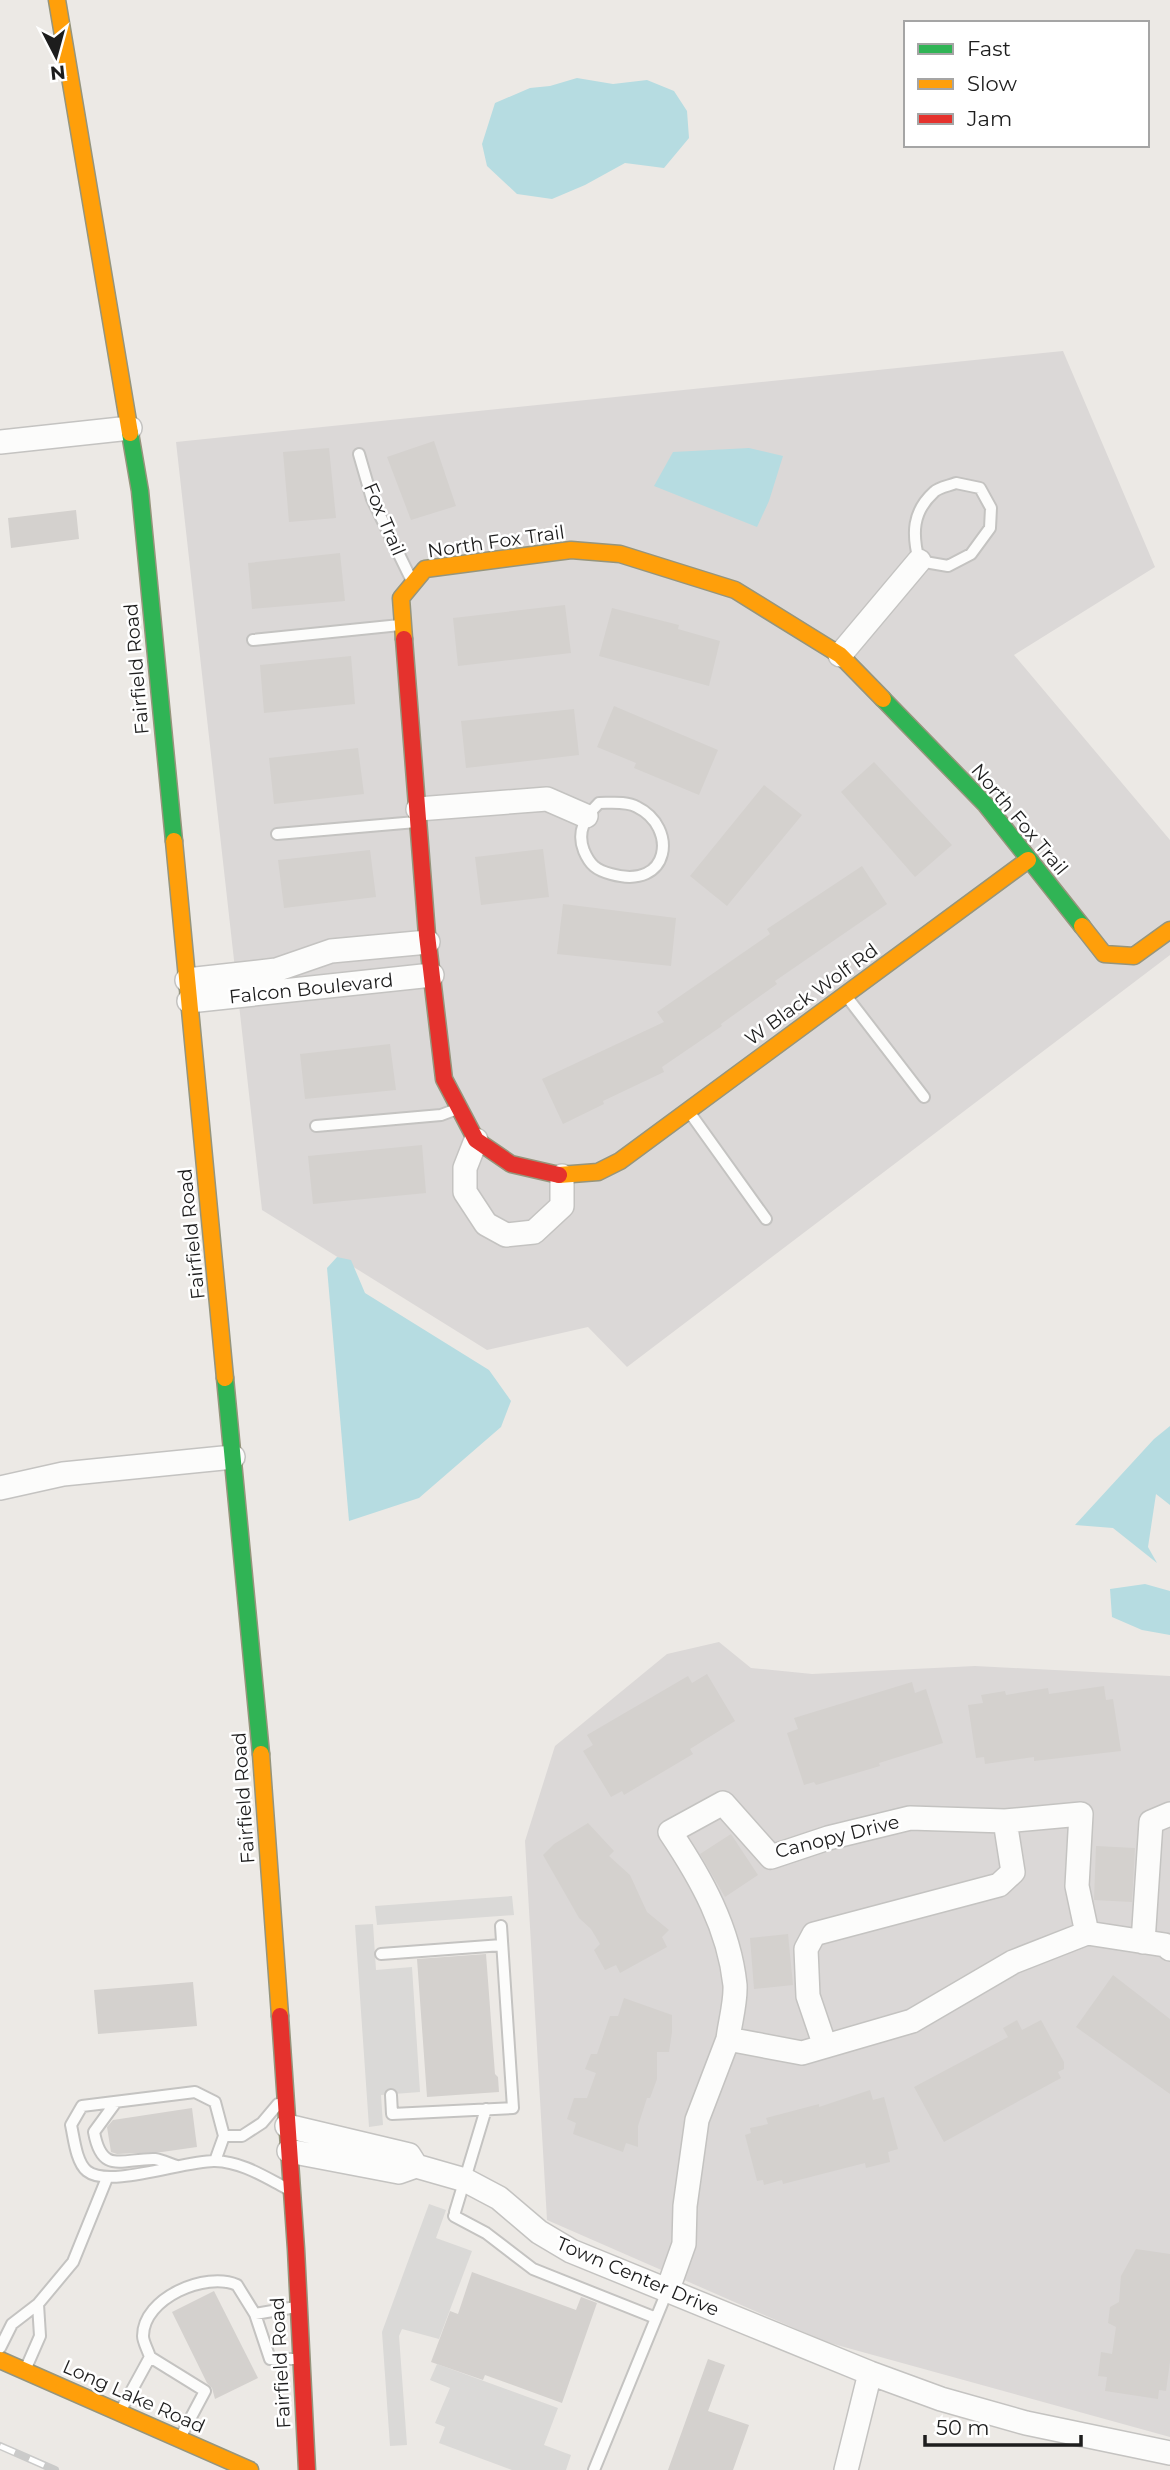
<svg xmlns="http://www.w3.org/2000/svg" width="1170" height="2470" font-family="Montserrat,sans-serif">
  <style>
    .residential { fill: #dbd8d7 }
    .parking { fill: #dad9d7 }
    .water { fill: #b6dce1 }
    .building { fill: #d4d1ce }
    .lines { fill: none; stroke-linecap: round; stroke-linejoin: round }
    .lane-casing { stroke: #c4c3c1; stroke-width: 14 }
    .street-casing { stroke: #c4c3c1; stroke-width: 26 }
    .fast-casing { stroke: #96957c; stroke-width: 19 }
    .slow-casing { stroke: #96957c; stroke-width: 19 }
    .jam-casing { stroke: #96957c; stroke-width: 19 }
    .lane { stroke: #fcfcfb; stroke-width: 10 }
    .street { stroke: #fcfcfb; stroke-width: 23 }
    .fast { stroke: #30b455; stroke-width: 16 }
    .slow { stroke: #ff9f0a; stroke-width: 16 }
    .jam { stroke: #e5322d; stroke-width: 16 }
    .rail-casing { stroke: #cacac9; stroke-width: 8 }
    .rail { stroke: #fff; stroke-width: 5; stroke-dasharray: 16; stroke-linecap: butt }
    .labels { text-anchor: middle; stroke-width: 5; stroke-linejoin: round; paint-order: stroke }
    .street-label { font-size: 19px; fill: #1d1d1d; stroke: #fff }
  </style>
  <rect width="100%" height="100%" fill="#ece9e5"/>
  <path class="residential" d="M1063,351l92,216 -141,88 156,185v115l-543,412 -39,-40 -101,23 -225,-140 -86,-768z
    M719,1642l32,26 61,6 163,-8 195,10v761l-344,-95 -279,-122 -22,-379 30,-95 112,-92z"/>
  <path class="parking" d="M512,1896l2,19 -137,10 -2,-19z
    M373,1924l3,46 36,-3 8,125 -39,3 2,30 -14,2 -14,-202z
    M429,2204l17,6 -10,28 36,13 -33,88 -37,-10 -3,7 8,109 -17,1 -8,-114z
    M437,2364l121,44 -14,37 27,10 -5,15h-54l-73,-27 6,-16 -10,-4 15,-35 -20,-8z"/>
  <path class="water" d="M577,78l36,6 34,-4 27,11 13,20 2,27 -25,30 -39,-5 -40,22 -33,14 -35,-5 -30,-28 -5,-22 13,-41 35,-15 20,-2z
    M749,448l34,8 -14,45 -12,26 -103,-41 19,-34z
    M337,1257l14,3 14,33 124,77 22,31 -10,26 -82,71 -70,23 -22,-253z
    M1170,1426v79l-14,-11 -8,53 9,16 -44,-35 -38,-3 79,-86z
    M1145,1584l25,7v44l-28,-5 -30,-13 -2,-28z"/>
  <path class="building" d="M434,441l22,65 -45,14 -24,-63z
    M329,448l7,70 -47,4 -6,-70z
    M76,510l3,29 -68,9 -3,-30z
    M340,553l5,48 -93,8 -4,-46z
    M565,605l6,48 -113,13 -5,-48z
    M612,608l67,17 -1,4 42,12 -11,45 -110,-30z
    M351,656l4,48 -91,9 -4,-48z
    M614,706l104,44 -19,45 -65,-27 2,-5 -39,-16z
    M574,709l5,46 -113,13 -5,-47z
    M358,748l6,46 -90,10 -5,-46z
    M874,762l78,83 -37,32 -74,-85z
    M764,785l38,30 -75,91 -37,-30z
    M543,849l6,48 -68,8 -6,-48z
    M370,850l6,47 -92,11 -6,-48z
    M862,866l25,38 -112,77 2,3 -56,40 1,2 -60,41 2,5 -61,29 1,3 -41,20 -21,-45 122,-57 -7,-10 113,-78 -3,-5z
    M563,904l113,14 -5,48 -114,-12z
    M390,1044l6,46 -91,9 -5,-45z
    M422,1145l4,48 -113,11 -5,-48z
    M707,1674l28,47 -45,28 3,5 -69,41 -2,-4 -11,6 -28,-46 10,-6 -6,-10 101,-59 4,7z
    M912,1682l3,11 11,-4 17,54 -64,20 1,3 -64,19 -2,-3 -10,3 -17,-52 11,-4 -4,-11z
    M1104,1686l2,14 7,-1 8,52 -87,10v-4l-49,7 -1,-7 -8,1 -8,-53 15,-2 -2,-8 24,-4 1,4 42,-7 1,6z
    M588,1823l26,28 -5,5 21,19 17,37 22,18 -7,7 5,10 -47,26 -4,-8 -11,5 -11,-20 6,-6 -9,-15 -12,-11 -36,-63 11,-11z
    M731,1834l27,41 -33,22 -25,-43z
    M1096,1846l39,2 -3,54 -38,-2z
    M788,1934l5,51 -39,4 -4,-51z
    M486,1954l9,120 3,3 1,15 -72,5 -10,-138z
    M1113,1975l57,44v75l-94,-67z
    M193,1982l4,44 -99,8 -4,-44z
    M624,1998l48,17v17l-3,20h-12v27l-7,19h-3l-9,28v21l-12,-4 -3,9 -50,-18 3,-11 -9,-4 7,-21h13l9,-25 -11,-4 6,-15h6l13,-38h8z
    M1017,2020l5,10 19,-10 23,42v7l-6,3 3,6 -117,64 -30,-55 94,-50 -5,-9z
    M870,2090l3,10 11,-3 14,52 -10,3 2,10 -24,6 -1,-5 -82,21 -1,-4 -18,5 -1,-5 -6,1 -12,-46 6,-2 -1,-5 18,-4 -2,-6 53,-14v3z
    M192,2108l5,39 -35,5 -45,2 -6,-2 -4,-25 6,-7z
    M1136,2249l34,5v108l-4,29 -7,-1 -1,9 -53,-8 2,-14 -9,-1 3,-24 11,2 4,-27 -8,-4 2,-16 9,-5 2,-26z
    M472,2272l104,38 5,-13 16,6 -35,100 -77,-28 -2,5 -52,-18 19,-51 8,3z
    M214,2291l44,87 -43,21 -3,-11 -5,-5 -35,-71z
    M708,2359l17,6 -17,46 41,14 -16,45h-65z"/>
  <g class="lines">
    <defs>
      <path id="lane" d="M359,454l13,45 40,82
        M956,483l24,5 11,20 -1,20 -19,26 -23,12 -29,-5c-7,-27 -7,-49 15,-69 5,-5 15,-6 22,-9z
        M253,640l147,-15
        M599,803c12,0 28,-2 38,4 41,20 34,84 -26,67 -15,-4 -21,-9 -27,-23 -8,-20 2,-35 15,-48z
        M277,834l139,-12
        M847,997l77,100
        M690,1113l76,106
        M316,1126l125,-11 16,-6
        M381,1954l121,-9
        M391,2095l1,19 121,-6 -12,-182
        M116,2102l-22,30c8,44 29,26 61,27 7,1 15,5 22,7
        M224,2136h18l20,-13 16,-19
        M215,2161l9,-25 -9,-34 -20,-10 -113,14 -11,19c3,13 5,37 16,46 22,18 99,-11 128,-10 27,1 48,15 71,27
        M455,2212l31,-103
        M454,2216l32,17 47,36 123,49
        M255,2314l15,45h29
        M0,2348l12,-24 26,-20 35,-42 34,-84
        M26,2368l14,-32 -2,-32
        M121,2410l29,-53
        M181,2436l24,-45 -55,-34c-2,-7 -7,-15 -7,-21 0,-38 63,-65 94,-51l18,29 41,-7
        M594,2470l74,-181"/>
      <path id="street" d="M0,442l130,-14
        M840,655l79,-94
        M418,809l129,-10 39,17
        M187,980l89,-10 55,-19 97,-9
        M189,1001l243,-26
        M476,1140l-11,28v24l21,32 20,11 28,-3 28,-26v-30
        M0,1488l63,-14 170,-17
        M1143,1942l8,-120 19,-8
        M728,2039c2,-17 8,-37 7,-54 -6,-57 -34,-107 -65,-153l53,-29 48,54 57,-19 82,-20 95,3 76,-7 -4,72 10,47
        M825,2046l-17,-50 -2,-47 8,-15 185,-49 14,-13 -8,-51
        M287,2126l122,29 7,11
        M289,2151l110,21 17,-6 49,14 34,18 40,34 32,19 299,122 71,26 85,24 144,30
        M668,2289l16,-45 1,-38 12,-86 31,-81 74,14 110,-32 101,-59 74,-29 78,12 5,4
        M846,2470l24,-97"/>
      <path id="fast" d="M130,433l10,58 34,350
        M883,699l103,106 96,121
        M225,1378l36,376"/>
      <path id="slow" d="M57,0l73,433
        M404,639l-3,-41 24,-29 146,-19 49,4 115,36 105,65 43,44
        M174,841l51,537
        M1082,926l22,28 30,2 36,-26
        M559,1175l39,-3 22,-11 408,-301
        M261,1754l19,262
        M0,2360l250,110"/>
      <path id="jam" d="M404,639l23,296 17,144 32,61 35,24 48,11
        M280,2016l16,233 11,221"/>
    </defs>
    <use href="#lane" class="lane-casing"/>
    <use href="#street" class="street-casing"/>
    <use href="#fast" class="fast-casing"/>
    <use href="#slow" class="slow-casing"/>
    <use href="#jam" class="jam-casing"/>
    <use href="#lane" class="lane"/>
    <use href="#street" class="street"/>
    <use href="#fast" class="fast"/>
    <use href="#slow" class="slow"/>
    <use href="#jam" class="jam"/>
    <defs>
      <path id="rail" d="M0,2446l55,24"/>
    </defs>
    <use href="#rail" class="rail-casing"/>
    <use href="#rail" class="rail"/>
  </g>
  <g class="labels">
    <g class="street-label">
      <text transform="translate(385 519) rotate(67)" y="7">Fox Trail</text>
      <text transform="translate(496 541) rotate(-8)" y="7">North Fox Trail</text>
      <text transform="translate(136 669) rotate(-95)" y="7">Fairfield Road</text>
      <text transform="translate(1020 819) rotate(50)" y="7">North Fox Trail</text>
      <text transform="translate(311 988) rotate(-6)" y="7">Falcon Boulevard</text>
      <text transform="translate(811 994) rotate(-36)" y="7">W Black Wolf Rd</text>
      <text transform="translate(191 1234) rotate(-96)" y="7">Fairfield Road</text>
      <text transform="translate(243 1798) rotate(-94)" y="7">Fairfield Road</text>
      <text transform="translate(837 1836) rotate(-14)" y="7">Canopy Drive</text>
      <text transform="translate(638 2276) rotate(23)" y="7">Town Center Drive</text>
      <text transform="translate(280 2363) rotate(-93)" y="7">Fairfield Road</text>
      <text transform="translate(134 2396) rotate(24)" y="7">Long Lake Road</text>
    </g>
  </g>
  <rect x="904" y="21" width="245" height="126" fill="#ffffff" stroke="#a5a5a5" stroke-width="2"/>
  <rect x="918" y="44" width="35" height="10" fill="#30b455" stroke="#a5a5a5" stroke-width="2"/>
  <text x="967" y="56" font-size="21" fill="#1d1d1d">Fast</text>
  <rect x="918" y="79" width="35" height="10" fill="#ff9f0a" stroke="#a5a5a5" stroke-width="2"/>
  <text x="967" y="91" font-size="21" fill="#1d1d1d">Slow</text>
  <rect x="918" y="114" width="35" height="10" fill="#e5322d" stroke="#a5a5a5" stroke-width="2"/>
  <text x="967" y="126" font-size="21" fill="#1d1d1d">Jam</text>
  <g transform="translate(56 56) rotate(174)" stroke="#ffffff" stroke-width="5" paint-order="stroke">
  <path d="M0-5L12 26L0 18L-12 26Z" fill="#1d1d1d"/>
  <text y="-10" font-size="19" font-weight="bold" text-anchor="middle" fill="#1d1d1d">N</text>
  </g>
  <path d="M925 2435v10h156v-10" fill="none" stroke="#1d1d1d" stroke-width="3.5"/>
  <text x="936" y="2435" font-size="21" fill="#1d1d1d" stroke="#ffffff" stroke-width="5" paint-order="stroke">50 m</text>
</svg>
